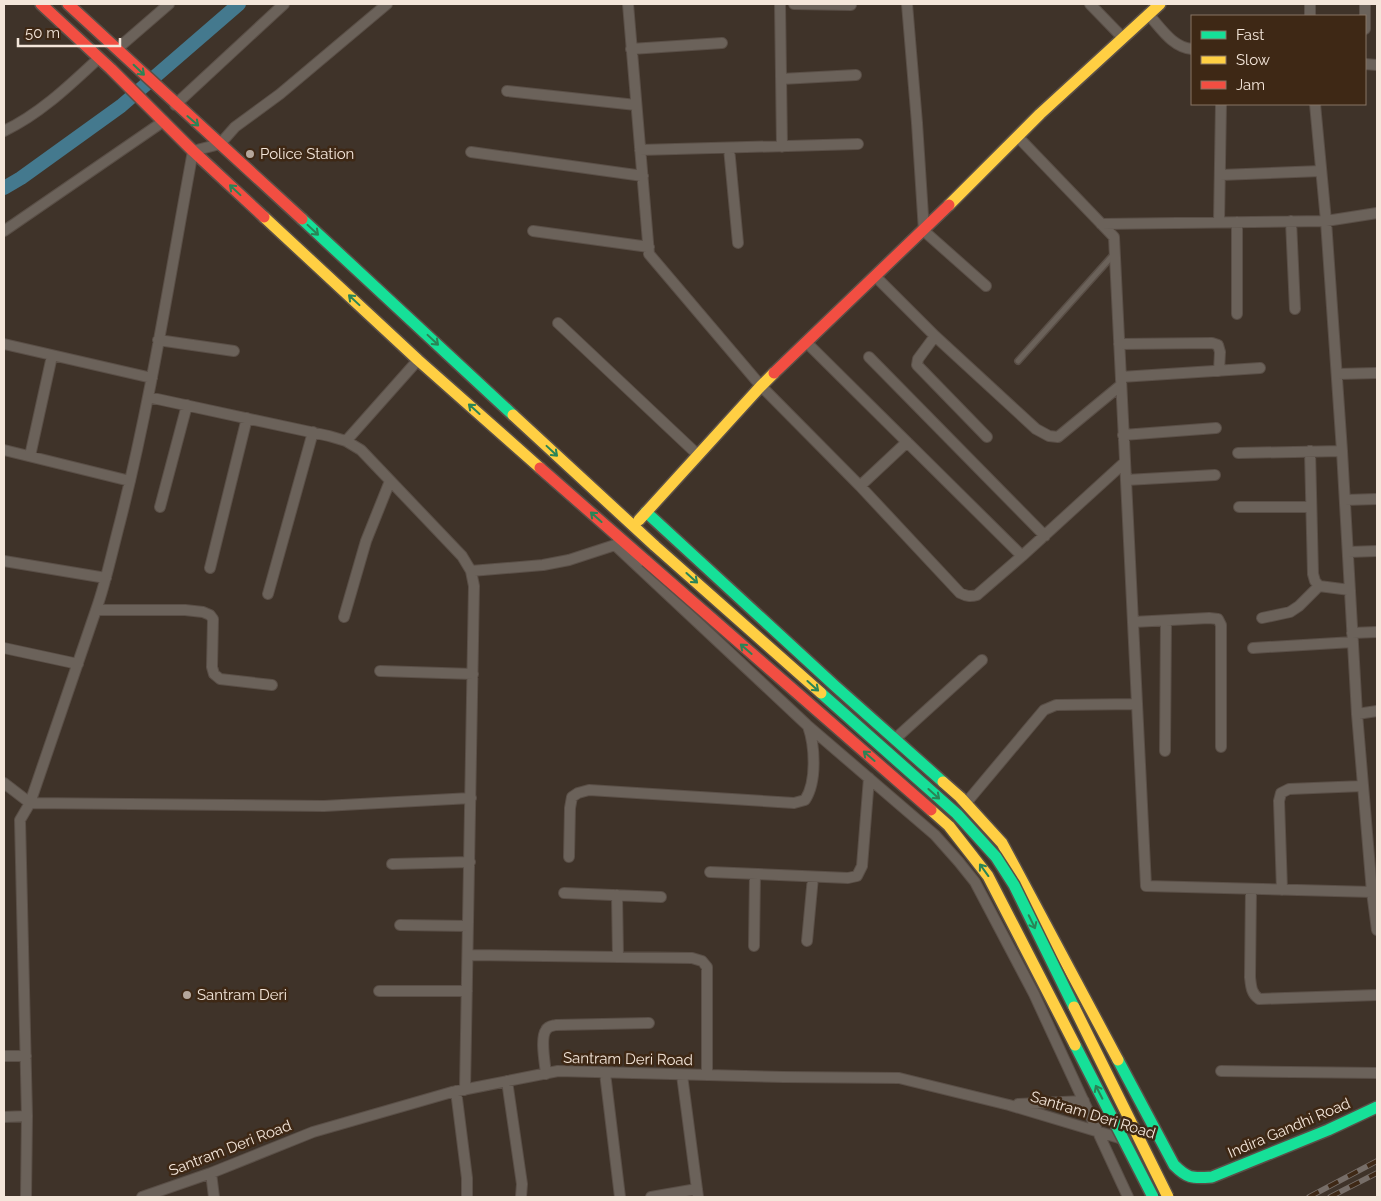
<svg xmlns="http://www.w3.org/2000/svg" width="1381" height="1201" font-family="Raleway,sans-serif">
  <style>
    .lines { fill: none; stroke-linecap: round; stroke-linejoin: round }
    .canal { stroke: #44798e; stroke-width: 14 }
    .lane-casing { stroke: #5a4f47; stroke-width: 8 }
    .street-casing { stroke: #5a4f47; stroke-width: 12 }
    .fast-casing { stroke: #5a4f47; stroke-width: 14 }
    .slow-casing { stroke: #5a4f47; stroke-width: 14 }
    .jam-casing { stroke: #5a4f47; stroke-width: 14 }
    .lane { stroke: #6b625a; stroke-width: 5 }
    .street { stroke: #6b625a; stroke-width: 10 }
    .fast { stroke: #16e098; stroke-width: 11 }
    .slow { stroke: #ffcf43; stroke-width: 11 }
    .jam { stroke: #f24e42; stroke-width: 11 }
    .rail-casing { stroke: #776e68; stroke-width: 5.5 }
    .rail { stroke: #3e2815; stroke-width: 4; stroke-dasharray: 11; stroke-linecap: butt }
    .fast-bridge-casing { stroke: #5a4f47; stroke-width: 14; stroke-linecap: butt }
    .slow-bridge-casing { stroke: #5a4f47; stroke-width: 14; stroke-linecap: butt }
    .jam-bridge-casing { stroke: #5a4f47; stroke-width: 14; stroke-linecap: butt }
    .fast-bridge { stroke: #16e098; stroke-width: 11 }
    .slow-bridge { stroke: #ffcf43; stroke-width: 11 }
    .jam-bridge { stroke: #f24e42; stroke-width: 11 }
    .oneway { stroke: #2a8456 }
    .poi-dot { fill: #b5a79c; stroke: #3e2815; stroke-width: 2 }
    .labels { text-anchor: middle; stroke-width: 5; stroke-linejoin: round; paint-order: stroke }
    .poi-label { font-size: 15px; fill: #f4e6da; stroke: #3e2815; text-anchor: start }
    .street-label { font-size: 15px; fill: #f4e6da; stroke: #3e2815 }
  </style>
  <rect width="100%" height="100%" fill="#3f3329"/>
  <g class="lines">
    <path class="canal" d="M4,188l17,-10 100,-72 118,-102"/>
    <defs>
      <path id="lane" d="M1018,361l96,-107"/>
      <path id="street" d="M628,4l21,250 112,132 99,100 100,107c6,3 10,4 17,2l45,-39 103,-94
        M780,4l2,143
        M794,4l57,1
        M907,4l10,119 7,108 62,55
        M1090,4l33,34
        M1310,4v12
        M1148,14c13,14 24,33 44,35
        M1365,29v-25
        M117,49l52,-45
        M631,49l91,-6
        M1365,64l12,1
        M781,79l75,-4
        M507,91l129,14
        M1315,104l11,117 16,230 15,263 15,178 5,38
        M175,105l109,-101
        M4,131c36,-17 66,-46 95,-73
        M1018,137l96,100 32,649 226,6
        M729,148l9,95
        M640,150l218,-6
        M471,152l172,24
        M1220,175l101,-4
        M1291,221l4,88
        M1219,222l2,-118
        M1237,222v92
        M1101,224l225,-3 51,-8
        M4,231l160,-110
        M533,231l116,16
        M876,277l59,59 101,93 13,7 9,1 63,-52
        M558,323l140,132
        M935,336l-17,23 -1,6 70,72
        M158,340l76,11
        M807,343l215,213
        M4,344l148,34
        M1119,344l93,-1 6,2 2,7 -1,19
        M869,357l176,179
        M1337,374l40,-1
        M1121,377l139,-9
        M148,397l181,39 17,5 15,9 101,106 9,15 3,15 -9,504
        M1123,435l93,-7
        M346,441l72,-81
        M4,450l126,31
        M1310,451l3,123 2,7 4,5 31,4
        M1238,453l104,-2
        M30,456l22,-100
        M1126,480l89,-5
        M860,486l47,-44
        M1345,500l32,-1
        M160,507l27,-102
        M1239,507h72
        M621,540l-6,5 192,180 128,110 24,27 16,20 59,112 94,203
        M1348,552l29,-1
        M4,561l102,17
        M210,568l37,-150
        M471,571l72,-6 26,-5 46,-15
        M268,594l45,-162
        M96,610h89l18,2 7,3 3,4 -1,48 2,7 6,5 52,6
        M344,617l22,-76 24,-60
        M1262,618l28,-6 9,-6 20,-20
        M1133,622l76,-4 9,1 3,6v122
        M1352,633l25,-1
        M4,648l74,16
        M1253,648l100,-6
        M380,671l93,3
        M1357,714l20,-3
        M895,739l87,-79
        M1165,751l1,-130
        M4,783l26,20 294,3 147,-8
        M966,803l78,-93 12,-5 81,-1
        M569,857l1,-49 2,-11 6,-4 11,-3 205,13 11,-3c12,-18 10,-54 3,-74
        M392,864l78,-2
        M710,872l138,6 9,-2 5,-10 7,-88
        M1251,889l-1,88c1,9 1,16 9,22l118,-4
        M1282,890l-3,-89 2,-8 8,-4 74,-3
        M564,893l97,4
        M617,895l1,62
        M400,925l68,1
        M807,941l6,-64
        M754,946l1,-72
        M468,955l224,3 10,3 5,6v108
        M379,991h88
        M4,1056h22
        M1221,1071l156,2
        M605,1073l15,124
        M546,1074c-1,-11 -6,-36 0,-44 2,-4 6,-4 10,-5l93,-2
        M682,1075l16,122
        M507,1081l15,103 -1,13
        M456,1091l11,87v19
        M1018,1104l66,-3
        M4,1117l23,-1
        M211,1173l3,24
        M26,1197l1,-81 -7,-296 10,-17 66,-193c10,-28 16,-58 24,-88 31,-122 50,-247 73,-371l27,-7 15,-17 45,-33 107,-90
        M142,1197l69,-24 102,-41 139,-40 106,-21 226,6 115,1 110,27 117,35
        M651,1197l46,-8"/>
      <path id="fast" d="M302,219l211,196
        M646,512l189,174 108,96
        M1118,1060l56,105c14,14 18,13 38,12l116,-47 49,-23"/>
      <path id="slow" d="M949,205l91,-91 120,-110
        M264,217l154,143 122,108
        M513,415l142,131
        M639,520l122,-134 13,-13
        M943,782l17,15 42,46 116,217"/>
      <path id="jam" d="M41,4l70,65 82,82 71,66
        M68,4l234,215
        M774,373l175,-168
        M540,468l106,93"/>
    </defs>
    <use href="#lane" class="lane-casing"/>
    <use href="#street" class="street-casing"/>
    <use href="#fast" class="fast-casing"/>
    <use href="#slow" class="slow-casing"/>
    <use href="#jam" class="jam-casing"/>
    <use href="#lane" class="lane"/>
    <use href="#street" class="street"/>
    <use href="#fast" class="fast"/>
    <use href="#slow" class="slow"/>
    <use href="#jam" class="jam"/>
    <defs>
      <path id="rail" d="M1309,1197l68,-36
        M1330,1197l47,-24"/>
    </defs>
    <use href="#rail" class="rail-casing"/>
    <use href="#rail" class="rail"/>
    <defs>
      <path id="fast-bridge" d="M821,693l136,121 39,43 18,28 60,122
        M1075,1045l78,152"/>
      <path id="slow-bridge" d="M655,546l166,147
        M931,810l18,16 39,50 87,169
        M1074,1007l94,190"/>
      <path id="jam-bridge" d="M646,561l285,249"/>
    </defs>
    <use href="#fast-bridge" class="fast-bridge-casing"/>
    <use href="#slow-bridge" class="slow-bridge-casing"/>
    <use href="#jam-bridge" class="jam-bridge-casing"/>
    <use href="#fast-bridge" class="fast-bridge"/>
    <use href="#slow-bridge" class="slow-bridge"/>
    <use href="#jam-bridge" class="jam-bridge"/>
  </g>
  <defs><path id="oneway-shaft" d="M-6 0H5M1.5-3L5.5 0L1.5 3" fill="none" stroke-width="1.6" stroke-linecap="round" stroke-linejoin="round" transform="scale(1.25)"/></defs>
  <g class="oneway">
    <use href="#oneway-shaft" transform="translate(139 70) rotate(44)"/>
    <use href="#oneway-shaft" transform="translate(193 121) rotate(41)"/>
    <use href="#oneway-shaft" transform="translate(235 190) rotate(-137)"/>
    <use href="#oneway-shaft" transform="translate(313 230) rotate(43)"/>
    <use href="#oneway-shaft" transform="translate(354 300) rotate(-137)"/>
    <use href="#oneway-shaft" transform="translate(433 340) rotate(43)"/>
    <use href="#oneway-shaft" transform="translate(474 409) rotate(-138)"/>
    <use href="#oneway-shaft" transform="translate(552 451) rotate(43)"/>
    <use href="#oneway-shaft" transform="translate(596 517) rotate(-138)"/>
    <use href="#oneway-shaft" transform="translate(692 578) rotate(42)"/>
    <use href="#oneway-shaft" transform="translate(746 649) rotate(-139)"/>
    <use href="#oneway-shaft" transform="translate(813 686) rotate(42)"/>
    <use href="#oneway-shaft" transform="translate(869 756) rotate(-139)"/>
    <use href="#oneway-shaft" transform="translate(934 794) rotate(42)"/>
    <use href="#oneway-shaft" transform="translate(984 870) rotate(-126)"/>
    <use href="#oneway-shaft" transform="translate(1032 922) rotate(64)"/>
    <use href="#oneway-shaft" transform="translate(1099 1092) rotate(-117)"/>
  </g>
  <g class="poi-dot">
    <circle cx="250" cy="154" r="5"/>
    <circle cx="187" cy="995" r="5"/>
  </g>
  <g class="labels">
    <g class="poi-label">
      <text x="260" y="159">Police Station</text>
      <text x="197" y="1000">Santram Deri</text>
    </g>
    <g class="street-label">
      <text transform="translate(628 1059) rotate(1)" y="5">Santram Deri Road</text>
      <text transform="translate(1093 1115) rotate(17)" y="5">Santram Deri Road</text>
      <text transform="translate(1289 1128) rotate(-23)" y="5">Indira Gandhi Road</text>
      <text transform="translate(230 1148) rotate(-21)" y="5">Santram Deri Road</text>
    </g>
  </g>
  <rect width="1381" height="1201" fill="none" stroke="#f4e6da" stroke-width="10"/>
  <rect x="1191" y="15" width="175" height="90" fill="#3e2815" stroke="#877464"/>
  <rect x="1201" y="31" width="25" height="8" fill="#16e098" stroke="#877464"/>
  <text x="1236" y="40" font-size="15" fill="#f4e6da">Fast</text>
  <rect x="1201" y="56" width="25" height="8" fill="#ffcf43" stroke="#877464"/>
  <text x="1236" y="65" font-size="15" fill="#f4e6da">Slow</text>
  <rect x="1201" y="81" width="25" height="8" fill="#f24e42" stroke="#877464"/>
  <text x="1236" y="90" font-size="15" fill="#f4e6da">Jam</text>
  <path d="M18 38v8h102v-8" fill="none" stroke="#f4e6da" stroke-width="2.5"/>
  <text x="25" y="38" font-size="15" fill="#f4e6da" stroke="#3e2815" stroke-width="4" paint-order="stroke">50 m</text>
</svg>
